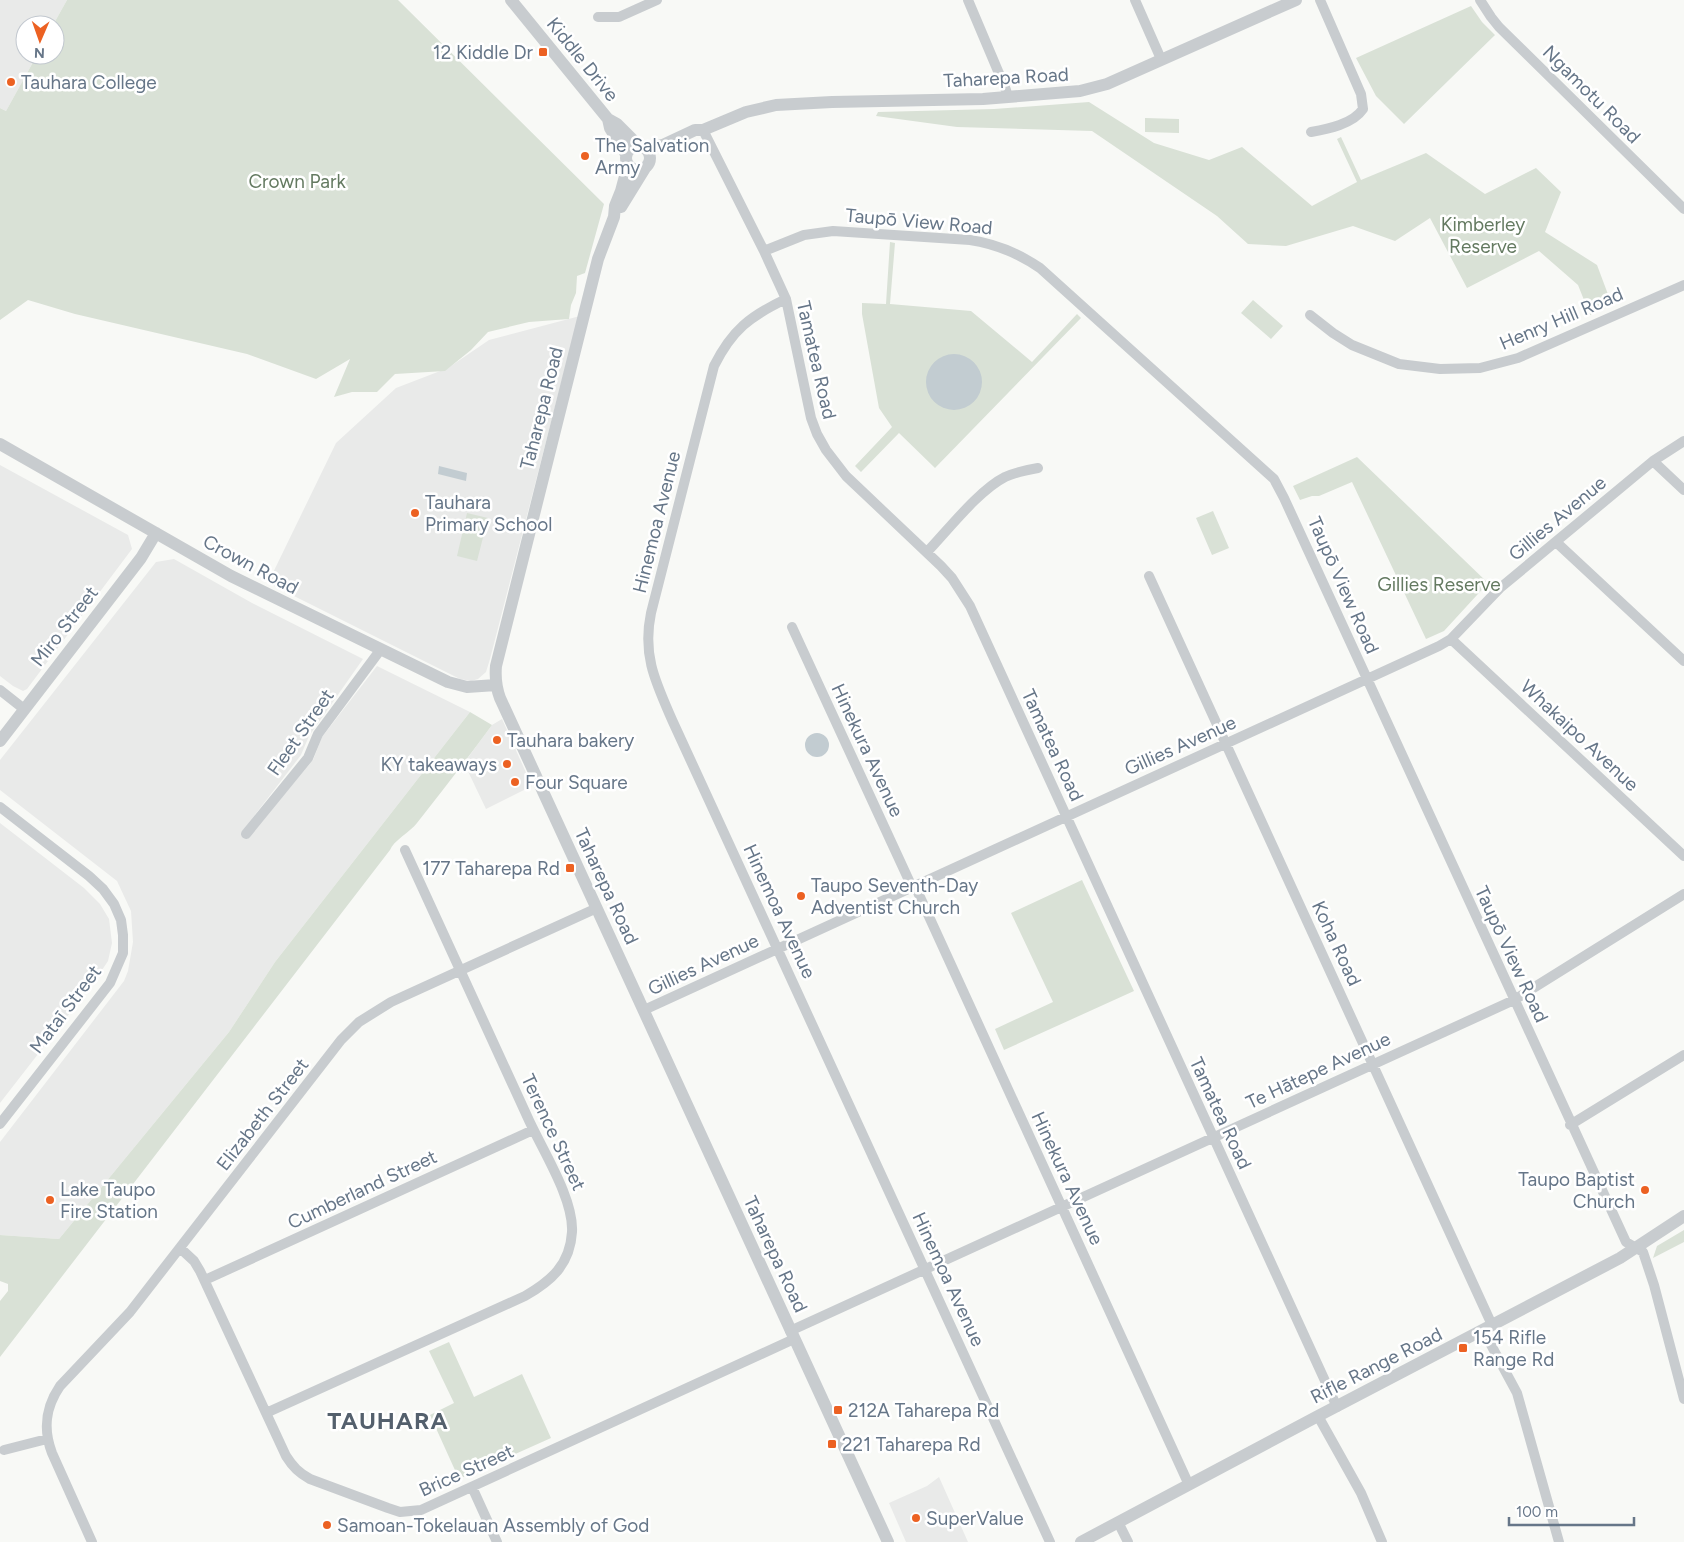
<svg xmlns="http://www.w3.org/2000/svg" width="1684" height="1542" font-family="Figtree,sans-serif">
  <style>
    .built { fill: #e9eae9 }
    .green { fill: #d9e1d6 }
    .water { fill: #c2ccd1 }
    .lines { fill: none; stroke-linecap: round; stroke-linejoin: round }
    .minor { stroke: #c8cccf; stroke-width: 10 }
    .tertiary { stroke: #c8cccf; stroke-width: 12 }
    .poi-dot { fill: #ec6122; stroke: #fff; stroke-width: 2 }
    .labels { text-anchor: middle; stroke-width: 5; stroke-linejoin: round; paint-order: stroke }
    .poi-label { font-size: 19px; fill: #667688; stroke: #fff; text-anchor: start }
    .street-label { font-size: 19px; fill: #667688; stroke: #fff }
    .park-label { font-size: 19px; fill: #647a61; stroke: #fff }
    .district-label { font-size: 24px; font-weight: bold; letter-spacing: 1px; fill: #54606d; stroke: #fff }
  </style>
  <rect width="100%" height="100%" fill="#f8f9f6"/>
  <path class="built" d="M0,0h67l-14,25h-28v30h12l-31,56 -6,-3z
    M580,316l-6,17 -84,326 -4,13 -8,7 -7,2 -11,-2 -192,-96 68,-140 60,-55 52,-20 41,-28z
    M0,465l128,70 4,14 -105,140 -4,2 -10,-5 -13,-10z
    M174,559l78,44 111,56 -54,77 -8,19 -60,78 6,6 66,-79 9,-23 55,-71 93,46 -195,250 -46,70 -170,207 -59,-4v-93l124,-161 4,-10 5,-29 -2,-31 -14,-30 -117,-91v-30l156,-198z
    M502,719l30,67 -46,23 -22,-46 28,-38z
    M0,823l84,65 16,16 9,15 3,24 -4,18 -14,21 -94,121z
    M939,1477l29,65h-62l-17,-39 38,-17z"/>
  <path class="green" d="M67,0h331l206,204 -19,69 -8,3 -1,17 -5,12 -2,14 -40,3 -41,10 -17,18 -26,21 -50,3 -18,18h-25l-18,5 16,-38 -34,20 -69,-25 -172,-40 -47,-14 -28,20v-212l6,3 31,-56h18v-30h-2z
    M1471,6l11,16 13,13 -91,89 -28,-28 -20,-38z
    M1089,102l65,41 55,17 33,-13 70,59 45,-24 -20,-43 4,-2 20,43 65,-27 59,41 51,-26 25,24 -16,40 52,33 15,40 -22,10 -12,-30 -39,-34 -72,37 -37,-70 -35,23 -42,-15 -67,20 -38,-2 -31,-28 -125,-85 -135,-4 -81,-11 2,-4 116,-3z
    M1145,118l34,1v14l-34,-1z
    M890,242l5,1 -5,61 81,7 61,51 45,-48 4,4 -146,150 -36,-35 -38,39 -6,-6 37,-39 -13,-19 -17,-94v-11l24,1z
    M1253,300l30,26 -12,13 -30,-26z
    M1357,457l131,126 -44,48 -18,8 -74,-157 -33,14h-7l-12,4 -7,-14z
    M1213,511l16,37 -17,7 -16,-37z
    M467,513l21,5 -11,43 -20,-5z
    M470,712l22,13c-24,33 -50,66 -75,98 -7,9 -24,18 -27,27l-390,507v-56l8,-10v-7l-8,-3v-46l59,4 170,-207 46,-70z
    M1082,880l52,111 -130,59 -9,-21 58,-27 -42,-89z
    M1684,1230v12l-31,16 4,-12z
    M449,1342l25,55 48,-23 29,64 -92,41 -29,-64 24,-12 -25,-52z"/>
  <path class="water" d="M926 382a28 28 0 1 1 56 0a28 28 0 1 1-56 0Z
    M439,466l28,7 -1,8 -28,-7z
    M805 745a12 12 0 1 1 24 0a12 12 0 1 1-24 0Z"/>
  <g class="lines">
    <path class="minor" d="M968,0l38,90 2,7
      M1135,0l26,59
      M1480,0l11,17 8,10 185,182
      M598,17h21l38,-17
      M703,130l61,121 22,48 25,119 6,16 9,16 20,26 95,90 11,12 18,28 367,801
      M1311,132c17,-3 42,-8 52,-23l-2,-15 -41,-94
      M764,251l40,-16 29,-4 137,9c27,4 48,13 70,28l234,211 10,19 342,744 17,10 11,33 30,114
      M786,299c-36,17 -54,31 -72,67l-63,247c-9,43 5,70 22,109l377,820
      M1310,315l23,18 19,12 47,19 41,5 40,-1 38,-10 166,-73
      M1653,461l31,29
      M1556,542l128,119
      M927,552c21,-22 52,-62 78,-75 11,-5 21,-7 33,-9
      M1149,576l343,749
      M792,627l120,260
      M1451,639l233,217
      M0,690l24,19
      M0,807l89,69 14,13 11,15 7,16 2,15v18l-13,30 -110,141
      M246,834l62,-76 10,-24 63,-85
      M915,886l274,599
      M644,1010l795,-364 12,-7 49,-51 153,-127 31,-20
      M1570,1125l114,-70
      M180,1248l14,13 6,10 86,185c7,11 13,17 24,23l78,29 12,4 21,-2 373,-171
      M205,1280l328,-150
      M1483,1330l34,63 42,149
      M790,1331l724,-331 170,-106
      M266,1413l259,-117c26,-15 45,-31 47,-64 2,-34 -31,-84 -45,-116 -41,-88 -81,-177 -122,-266
      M1318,1416l43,77 21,49
      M4,1450l43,-11
      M472,1487l25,55
      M1118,1522l10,20
      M92,1542l-40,-89c-9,-24 -7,-45 8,-67l70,-74 211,-272 18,-18 32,-20 206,-94"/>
    <path class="tertiary" d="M511,0l97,119 2,9 16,26
      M608,119l9,5 21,21
      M626 158a12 12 0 1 1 24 0a12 12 0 1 1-24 0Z
      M646,148l17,-3 32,-15h8l43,-18 30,-7 56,-3 151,-3 97,-8 27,-7 189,-84
      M628,165l-7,26 -6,15 -1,11 -16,42 -102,407c-1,11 0,21 4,32l388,844
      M621,207l24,-39
      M0,444l231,132 217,106 19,5 29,-2
      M0,741l141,-183 15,-25
      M1081,1542l237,-126 302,-158 64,-42"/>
  </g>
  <g class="poi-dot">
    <rect x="538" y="47" width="10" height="10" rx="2.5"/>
    <circle cx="11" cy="82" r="5"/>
    <circle cx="585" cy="156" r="5"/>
    <circle cx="415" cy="513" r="5"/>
    <circle cx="497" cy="740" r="5"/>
    <circle cx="507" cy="764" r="5"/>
    <circle cx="515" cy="782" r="5"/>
    <rect x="565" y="863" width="10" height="10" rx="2.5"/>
    <circle cx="801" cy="896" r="5"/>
    <circle cx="1645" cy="1190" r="5"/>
    <circle cx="50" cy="1200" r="5"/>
    <rect x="1458" y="1343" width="10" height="10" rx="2.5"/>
    <rect x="833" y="1405" width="10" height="10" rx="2.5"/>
    <rect x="827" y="1439" width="10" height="10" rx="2.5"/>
    <circle cx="916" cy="1518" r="5"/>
    <circle cx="327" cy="1525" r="5"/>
  </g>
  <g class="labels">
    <g class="poi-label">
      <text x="533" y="59" text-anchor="end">12 Kiddle Dr</text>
      <text x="21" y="89">Tauhara College</text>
      <text x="595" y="152">The Salvation<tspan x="595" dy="22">Army</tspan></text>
      <text x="425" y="509">Tauhara<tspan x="425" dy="22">Primary School</tspan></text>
      <text x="507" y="747">Tauhara bakery</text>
      <text x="497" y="771" text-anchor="end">KY takeaways</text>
      <text x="525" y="789">Four Square</text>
      <text x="560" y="875" text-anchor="end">177 Taharepa Rd</text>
      <text x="811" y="892">Taupo Seventh-Day<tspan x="811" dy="22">Adventist Church</tspan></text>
      <text x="1635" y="1186" text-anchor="end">Taupo Baptist<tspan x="1635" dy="22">Church</tspan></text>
      <text x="60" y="1196">Lake Taupo<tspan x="60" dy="22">Fire Station</tspan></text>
      <text x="1473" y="1344">154 Rifle<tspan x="1473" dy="22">Range Rd</tspan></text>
      <text x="848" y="1417">212A Taharepa Rd</text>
      <text x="842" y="1451">221 Taharepa Rd</text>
      <text x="926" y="1525">SuperValue</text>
      <text x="337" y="1532">Samoan-Tokelauan Assembly of God</text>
    </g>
    <g class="street-label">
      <text transform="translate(583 59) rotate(51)" y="7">Kiddle Drive</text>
      <text transform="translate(1006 77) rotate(-3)" y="7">Taharepa Road</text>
      <text transform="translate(1592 94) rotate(45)" y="7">Ngamotu Road</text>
      <text transform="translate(919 221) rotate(5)" y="7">Taupō View Road</text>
      <text transform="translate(1561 318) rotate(-23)" y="7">Henry Hill Road</text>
      <text transform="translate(817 360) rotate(77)" y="7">Tamatea Road</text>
      <text transform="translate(541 408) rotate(-76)" y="7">Taharepa Road</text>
      <text transform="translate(1557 518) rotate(-40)" y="7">Gillies Avenue</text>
      <text transform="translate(656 522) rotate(-76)" y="7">Hinemoa Avenue</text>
      <text transform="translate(251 564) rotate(28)" y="7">Crown Road</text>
      <text transform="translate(1344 585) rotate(66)" y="7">Taupō View Road</text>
      <text transform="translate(64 626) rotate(-52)" y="7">Miro Street</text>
      <text transform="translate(300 732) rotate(-55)" y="7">Fleet Street</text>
      <text transform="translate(1580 735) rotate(43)" y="7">Whakaipo Avenue</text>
      <text transform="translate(1053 745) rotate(65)" y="7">Tamatea Road</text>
      <text transform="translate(1180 745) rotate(-24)" y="7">Gillies Avenue</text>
      <text transform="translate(868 750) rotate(65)" y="7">Hinekura Avenue</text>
      <text transform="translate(607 886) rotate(65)" y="7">Taharepa Road</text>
      <text transform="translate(780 911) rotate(65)" y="7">Hinemoa Avenue</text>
      <text transform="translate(1337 943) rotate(65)" y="7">Koha Road</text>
      <text transform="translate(1512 954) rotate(65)" y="7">Taupō View Road</text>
      <text transform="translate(703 964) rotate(-25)" y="7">Gillies Avenue</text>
      <text transform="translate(65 1009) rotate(-53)" y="7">Mataī Street</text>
      <text transform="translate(1318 1070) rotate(-25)" y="7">Te Hātepe Avenue</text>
      <text transform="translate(1221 1113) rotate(65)" y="7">Tamatea Road</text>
      <text transform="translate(262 1114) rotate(-52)" y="7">Elizabeth Street</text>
      <text transform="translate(554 1132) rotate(65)" y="7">Terence Street</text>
      <text transform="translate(1068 1178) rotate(65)" y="7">Hinekura Avenue</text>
      <text transform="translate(362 1189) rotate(-25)" y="7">Cumberland Street</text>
      <text transform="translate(776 1254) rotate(65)" y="7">Taharepa Road</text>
      <text transform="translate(949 1279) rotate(65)" y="7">Hinemoa Avenue</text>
      <text transform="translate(1376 1365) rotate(-27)" y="7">Rifle Range Road</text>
      <text transform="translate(466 1470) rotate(-24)" y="7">Brice Street</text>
    </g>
    <g class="park-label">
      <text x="297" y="188">Crown Park</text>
      <text x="1483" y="231">Kimberley<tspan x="1483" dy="22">Reserve</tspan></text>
      <text x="1439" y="591">Gillies Reserve</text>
    </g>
    <g class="district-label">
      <text x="388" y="1429">TAUHARA</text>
    </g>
  </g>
  <g transform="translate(40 40) rotate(182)"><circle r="24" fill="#ffffff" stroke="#c2c8cf"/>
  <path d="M0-4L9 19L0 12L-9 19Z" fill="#ec6122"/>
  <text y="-8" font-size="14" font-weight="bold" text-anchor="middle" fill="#667688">N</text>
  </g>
  <path d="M1509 1517v8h125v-8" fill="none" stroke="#667688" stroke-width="2.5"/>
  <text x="1516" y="1517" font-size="15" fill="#667688" stroke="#ffffff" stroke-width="4" paint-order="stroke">100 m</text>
</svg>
